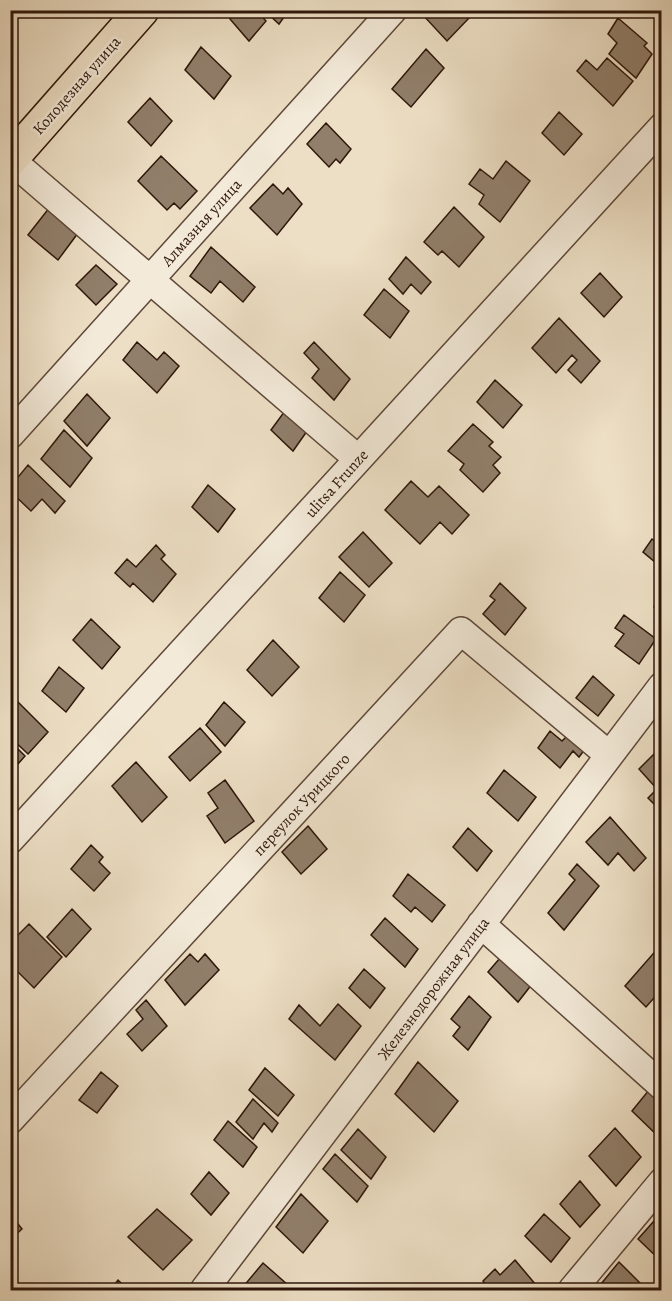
<svg xmlns="http://www.w3.org/2000/svg" width="672" height="1301" font-family="Alegreya,serif">
  <style>
    .building { fill: #917f6b; stroke: #2e160a; stroke-width: 1.5 }
    .lines { fill: none; stroke-linecap: round; stroke-linejoin: round }
    .minor-casing { stroke: #5e4839; stroke-width: 30 }
    .major-casing { stroke: #2e160a; stroke-width: 36 }
    .minor { stroke: #f3ead9; stroke-width: 27 }
    .major { stroke: #eddfc5; stroke-width: 33 }
    .labels { text-anchor: middle; stroke-width: 5; stroke-linejoin: round; paint-order: stroke }
    .street-label { font-size: 16px; fill: #2e160a; stroke: #f3ead9 }
  </style>
  <rect width="100%" height="100%" fill="#eddfc5"/>
  <filter id="stains"><feTurbulence type="fractalNoise" baseFrequency=".00333" numOctaves="4"/><feColorMatrix values="0 0 0 0 .2 0 0 0 0 .09 0 0 0 0 .02 0 0 0 .5 -.17"/></filter>
  <radialGradient id="worn" r=".72"><stop offset=".6" stop-color="#630" stop-opacity="0"/><stop offset="1" stop-color="#630" stop-opacity=".3"/></radialGradient>
  <path class="building" d="M238,10h18l10,11 -17,20 -19,-22z
    M264,10h25l-10,14z
    M425,10h39l6,7 -23,24 -25,-27z
    M618,18l29,25 -3,3 8,8 -16,24 -27,-24 8,-11 -9,-9z
    M201,47l30,29 -17,23 -29,-29z
    M426,49l18,19 -33,39 -19,-18z
    M607,58l26,23 -20,25 -36,-35 9,-11 11,10z
    M150,98l22,23 -21,25 -23,-24z
    M559,112l23,22 -18,21 -22,-22z
    M326,123l25,26 -11,14 -4,-4 -7,8 -22,-23z
    M161,156l36,35 -17,18 -6,-6 -7,7 -29,-29z
    M506,161l24,20 -30,41 -21,-18 5,-9 -15,-11 11,-15 13,10z
    M273,184l10,10 5,-6 14,16 -25,31 -27,-27z
    M53,203l28,26 -23,31 -30,-25z
    M454,207l30,30 -25,30 -17,-16 -4,4 -14,-13z
    M211,247l44,40 -12,15 -23,-21 -9,12 -21,-17z
    M406,257l25,25 -10,12 -10,-10 -8,10 -14,-15z
    M96,265l21,19 -21,21 -20,-20z
    M600,273l22,24 -18,20 -23,-24z
    M384,289l25,22 -19,27 -26,-23z
    M559,318l41,43 -19,22 -13,-13 9,-10 -5,-5 -16,18 -24,-25z
    M137,342l20,18 7,-8 15,14 -22,27 -34,-33z
    M314,342l36,37 -16,21 -22,-22 7,-9 -15,-16z
    M495,380l27,25 -19,23 -26,-26z
    M87,394l23,24 -23,28 -23,-25z
    M290,404l22,20 -19,27 -22,-21z
    M473,424l20,18 -4,4 12,11 -8,8 7,8 -17,19 -23,-22 4,-6 -16,-13z
    M64,430l28,28 -22,29 -29,-28z
    M28,465l37,36 -10,12 -13,-14 -11,12 -21,-20v-4z
    M411,481l17,16 11,-11 30,29 -17,19 -12,-12 -20,22 -35,-34z
    M208,485l27,24 -17,23 -26,-25z
    M363,532l29,31 -23,24 -30,-30z
    M652,539l10,7v22l-19,-16z
    M156,545l9,10 -4,4 15,15 -23,28 -20,-19 -3,4 -15,-14 12,-14 9,8z
    M340,572l25,23 -21,27 -25,-24z
    M500,583l26,25 -21,27 -22,-21 12,-14 -5,-4z
    M662,597v17l-8,-7z
    M624,615l32,24 -17,25 -24,-18 9,-12 -9,-6z
    M91,619l29,28 -18,22 -29,-29z
    M273,640l26,27 -27,29 -25,-26z
    M59,667l25,21 -18,24 -24,-21z
    M593,676l21,19 -16,21 -22,-18z
    M11,695l37,37 -20,22 -18,-17z
    M224,702l21,20 -20,24 -19,-21z
    M200,728l21,24 -31,29 -21,-24z
    M550,731l12,10 7,-7 16,15 -6,8 -6,-6 -13,17 -22,-20z
    M10,741l15,15 -15,17z
    M654,754l8,8 -2,48 -12,-12 9,-9 -18,-20z
    M136,762l31,35 -25,25 -30,-36z
    M504,770l32,27 -18,24 -31,-28z
    M225,780l29,41 -29,22 -18,-27 11,-8 -10,-15z
    M610,817l36,41 -12,13 -16,-18 -10,12 -22,-23z
    M308,826l19,23 -26,25 -19,-22z
    M468,828l24,23 -15,20 -24,-24z
    M91,845l12,12 -4,5 11,11 -16,18 -23,-22z
    M577,864l22,22 -35,44 -16,-17 27,-33 -6,-6z
    M408,874l37,31 -13,17 -17,-15 -4,5 -18,-16z
    M72,909l19,20 -25,28 -19,-20z
    M385,918l33,31 -13,18 -34,-32z
    M29,924l33,33 -28,31 -24,-24v-21z
    M659,947l3,42 -16,18 -21,-21z
    M506,951l30,28 -18,23 -30,-30z
    M190,954l8,8 7,-8 14,16 -34,35 -20,-25z
    M364,969l21,19 -15,20 -21,-20z
    M469,996l22,21 -23,33 -15,-14 7,-9 -9,-8z
    M146,1000l21,26 -25,25 -15,-17 16,-15 -7,-9z
    M338,1004l23,22 -26,34 -46,-41 10,-14 21,21z
    M418,1062l40,39 -24,31 -39,-38z
    M265,1068l29,27 -16,21 -29,-26z
    M101,1072l17,14 -21,27 -18,-13z
    M649,1090l13,12 -3,35 -27,-26z
    M253,1099l25,24 -6,9 -8,-9 -11,16 -17,-17z
    M228,1121l29,26 -14,20 -29,-27z
    M615,1128l26,29 -25,29 -27,-30z
    M358,1129l28,28 -15,22 -30,-29z
    M335,1154l33,32 -11,16 -34,-33z
    M209,1172l20,21 -18,22 -20,-21z
    M580,1181l20,24 -20,22 -20,-23z
    M301,1194l27,27 -25,32 -27,-26z
    M157,1209l35,31 -29,30 -35,-33z
    M10,1214l12,15 -12,11z
    M544,1214l26,24 -19,24 -26,-26z
    M655,1220l7,8v34l-24,-23z
    M515,1260l21,25 -6,5h-40l-7,-9 12,-12 5,6z
    M619,1262l27,27 -1,1h-49z
    M263,1263l25,22 -5,5h-38l-3,-2z
    M118,1280l10,10h-18z"/>
  <g class="lines">
    <defs>
      <path id="minor" d="M11,160l347,299
        M10,435l383,-425
        M10,840l652,-713
        M481,924l181,162
        M10,1120l451,-489 148,124
        M204,1290l458,-604
        M572,1290l90,-108"/>
      <path id="major" d="M10,160l132,-150"/>
    </defs>
    <use href="#minor" class="minor-casing"/>
    <use href="#major" class="major-casing"/>
    <use href="#minor" class="minor"/>
    <use href="#major" class="major"/>
  </g>
  <g class="labels">
    <g class="street-label">
      <text transform="translate(76 85) rotate(-49)" y="6">Колодезная улица</text>
      <text transform="translate(201 222) rotate(-48)" y="6">Алмазная улица</text>
      <text transform="translate(336 483) rotate(-48)" y="6">ulitsa Frunze</text>
      <text transform="translate(301 804) rotate(-47)" y="6">переулок Урицкого</text>
      <text transform="translate(433 988) rotate(-53)" y="6">Железнодорожная улица</text>
    </g>
  </g>
  <rect width="672" height="1301" fill="none" stroke="#eddfc5" stroke-width="36"/>
  <rect x="12" y="12" width="648" height="1277" fill="none" stroke="#2e160a" stroke-width="3"/>
  <rect x="18" y="18" width="636" height="1265" fill="none" stroke="#2e160a" stroke-width="1.5"/>
  <rect width="100%" height="100%" filter="url(#stains)"/>
  <rect width="100%" height="100%" fill="url(#worn)"/>
</svg>
